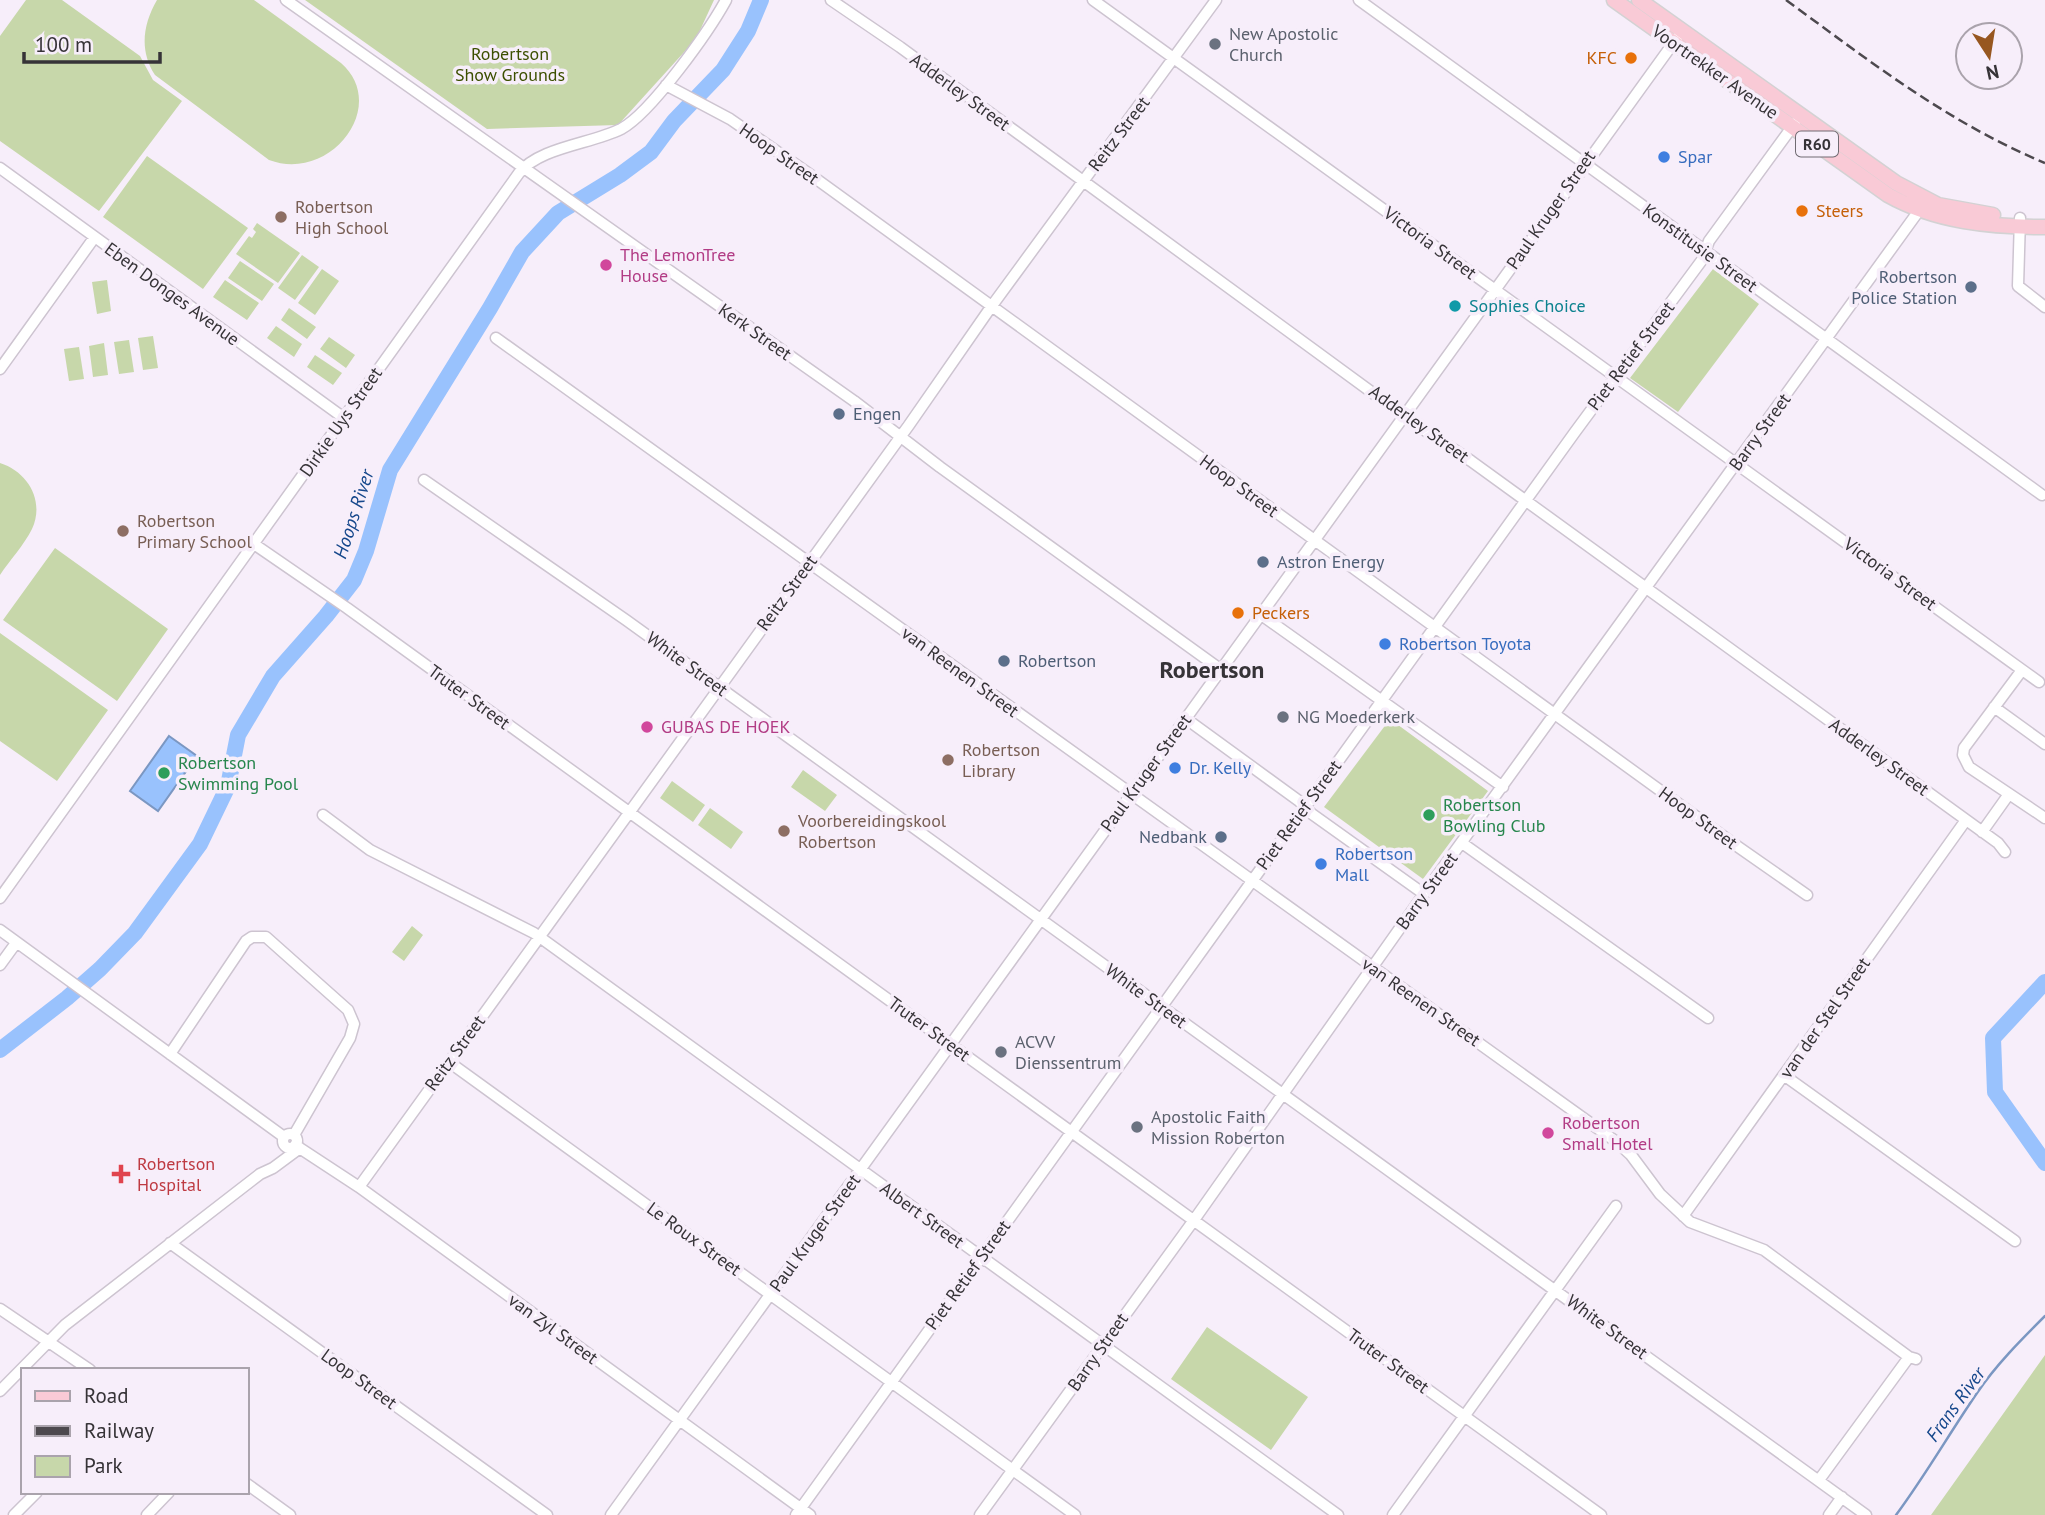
<svg xmlns="http://www.w3.org/2000/svg" width="2045" height="1515" font-family="'PT Sans',sans-serif">
  <style>
    .green { fill: #c7d7aa }
    .water { fill: #99c2fd; stroke: #7b97c2; stroke-width: 2 }
    .lines { fill: none; stroke-linecap: round; stroke-linejoin: round }
    .stream { stroke: #7b97c2; stroke-width: 2.5 }
    .river { stroke: #99c2fd; stroke-width: 16 }
    .minor-casing { stroke: #cdc4d0; stroke-width: 13 }
    .major-casing { stroke: #d3d2d3; stroke-width: 17 }
    .minor { stroke: #fff; stroke-width: 10 }
    .major { stroke: #f9cad6; stroke-width: 14 }
    .rail { stroke: #4d494e; stroke-width: 2.5; stroke-dasharray: 10 5; stroke-linecap: butt }
    .worship-dot { fill: #6b7280; stroke: #f7eefa; stroke-width: 2.5 }
    .food-dot { fill: #e8710a; stroke: #f7eefa; stroke-width: 2.5 }
    .shop-dot { fill: #3f7fe0; stroke: #f7eefa; stroke-width: 2.5 }
    .education-dot { fill: #8d6e63; stroke: #f7eefa; stroke-width: 2.5 }
    .hotel-dot { fill: #d1479c; stroke: #f7eefa; stroke-width: 2.5 }
    .service-dot { fill: #5c6f8a; stroke: #f7eefa; stroke-width: 2.5 }
    .culture-dot { fill: #0f9aa8; stroke: #f7eefa; stroke-width: 2.5 }
    .leisure-dot { fill: #2e9e5b; stroke: #f7eefa; stroke-width: 2.5 }
    .health-dot { fill: #e0444e; stroke: #f7eefa; stroke-width: 2.5 }
    .labels { text-anchor: middle; stroke-width: 7; stroke-linejoin: round; paint-order: stroke }
    .shield { fill: #f7eefa; stroke: #706b72; stroke-width: 2 }
    .shield-label { font-size: 16px; font-weight: bold; fill: #363337 }
    .worship-label { font-size: 18px; fill: #5b616d; stroke: #f7eefa; text-anchor: start }
    .park-label { font-size: 18px; fill: #3c4f00; stroke: #f7eefa }
    .food-label { font-size: 18px; fill: #c56008; stroke: #f7eefa; text-anchor: start }
    .street-label { font-size: 18px; fill: #363337; stroke: #f7eefa }
    .shop-label { font-size: 18px; fill: #366cbe; stroke: #f7eefa; text-anchor: start }
    .education-label { font-size: 18px; fill: #785e54; stroke: #f7eefa; text-anchor: start }
    .hotel-label { font-size: 18px; fill: #b23c85; stroke: #f7eefa; text-anchor: start }
    .service-label { font-size: 18px; fill: #4e5e75; stroke: #f7eefa; text-anchor: start }
    .culture-label { font-size: 18px; fill: #0d838f; stroke: #f7eefa; text-anchor: start }
    .leisure-label { font-size: 18px; fill: #27864d; stroke: #f7eefa; text-anchor: start }
    .health-label { font-size: 18px; fill: #be3a42; stroke: #f7eefa; text-anchor: start }
    .water-label { font-size: 19px; font-style: italic; fill: #15478b; stroke: #f7eefa }
    .district-label { font-size: 24px; font-weight: bold; fill: #363337; stroke: #f7eefa }
  </style>
  <rect width="100%" height="100%" fill="#f7eefa"/>
  <path class="green" d="M26,0h36l78,56 13,24 29,21 -83,110 -99,-70v-105z
    M157,0h97l87,63c49,43 -11,120 -72,97l-114,-85c-16,-24 -12,-51 2,-75z
    M305,0h409l-18,39 -78,86 -131,4z
    M147,156l101,72 -45,61 -100,-72z
    M257,223l43,30 -22,30 -42,-29 13,-18 3,2 4,-6 -3,-3z
    M302,255l17,12 -24,33 -17,-12z
    M240,261l34,23 -12,17 -34,-23z
    M322,269l17,12 -24,34 -17,-12z
    M1713,269l46,35 -81,108 -48,-34z
    M107,280l4,31 -14,3 -5,-32z
    M225,280l34,23 -12,17 -34,-23z
    M289,308l27,19 -9,12 -26,-19z
    M276,326l26,18 -8,13 -27,-19z
    M153,336l5,32 -15,2 -5,-32z
    M329,337l26,18 -9,13 -26,-19z
    M129,340l5,32 -15,2 -5,-32z
    M104,343l4,32 -15,2 -4,-31z
    M79,347l5,32 -15,2 -5,-32z
    M315,355l27,18 -9,12 -26,-18z
    M0,463c28,9 45,38 32,66 -8,16 -22,31 -32,46z
    M55,548l113,81 -51,72 -114,-81z
    M0,633l108,77 -51,71 -57,-40z
    M1390,719l98,72 -65,88 -99,-72z
    M803,770l34,25 -12,16 -34,-24z
    M672,781l33,24 -12,17 -33,-24z
    M710,808l33,24 -12,17 -33,-24z
    M412,926l11,9 -19,26 -12,-9z
    M1207,1327l101,70 -37,53 -100,-71z
    M2045,1355v160h-114z"/>
  <path class="water" d="M169,736l28,20 -39,55 -28,-20z"/>
  <g class="lines">
    <path class="stream" d="M1896,1515c29,-39 53,-81 81,-122 19,-28 43,-52 68,-77"/>
    <path class="river" d="M2045,982l-52,56 2,54 50,71
      M0,1050l67,-52 33,-29 35,-36 65,-89 28,-58 10,-51 35,-59 53,-60 28,-36 12,-29 24,-81 100,-162 32,-56 36,-39 62,-38 31,-23 23,-31 49,-51 25,-39 13,-31"/>
    <defs>
      <path id="minor" d="M286,0l568,401 86,66 280,202
        M831,0l69,47 511,374 60,40 527,382 7,9
        M1093,0l946,682
        M1359,0l683,495
        M666,85l64,34 78,54 926,671 73,51
        M0,168l344,250
        M2020,218l-2,68 27,21
        M496,338l1122,805 13,12 29,39 30,28 74,28 145,107 7,2
        M0,369l94,-131
        M424,480l202,140 1240,895
        M254,544l93,64 1254,907
        M1260,614l243,173
        M2022,670l-58,78 -1,7 6,12 76,51
        M1994,707l51,37
        M1185,718l114,83 13,13 112,80
        M323,815l47,35 164,83 804,582
        M1982,832l27,-38
        M1462,843l246,175
        M0,898l519,-725c21,-26 72,-29 102,-44 30,-16 88,-98 105,-129
        M0,930l284,207
        M0,965l16,-22
        M170,1054l76,-113 6,-4h14l82,73 6,14 -4,14 -56,97
        M449,1062l626,453
        M1785,1076l230,165
        M283 1141a7 7 0 1 1 14 0a7 7 0 1 1-14 0Z
        M295,1145l64,42 451,328
        M359,1187l550,-762 82,-118 225,-307
        M1683,1216l283,-396
        M170,1243l377,272
        M0,1309l90,61
        M0,1391l65,-66 195,-151 13,-6 27,-20
        M1819,1480l90,-123
        M247,1484l43,31
        M14,1515l23,-23
        M147,1515l22,-23
        M611,1515l1071,-1484
        M796,1515l779,-1083 127,-172 7,-19 86,-118
        M980,1515l214,-295 230,-326 499,-689
        M1393,1515l223,-309
        M1829,1515l13,-18"/>
      <path id="major" d="M1614,0l274,195c48,27 103,32 157,32
        M1639,0l257,183 42,22 55,10"/>
    </defs>
    <use href="#minor" class="minor-casing"/>
    <use href="#major" class="major-casing"/>
    <use href="#minor" class="minor"/>
    <use href="#major" class="major"/>
    <path class="rail" d="M1786,0c85,62 161,122 259,163"/>
  </g>
  <g class="worship-dot">
    <circle cx="1215" cy="44" r="7"/>
    <circle cx="1283" cy="717" r="7"/>
    <circle cx="1001" cy="1052" r="7"/>
    <circle cx="1137" cy="1127" r="7"/>
  </g>
  <g class="food-dot">
    <circle cx="1631" cy="58" r="7"/>
    <circle cx="1802" cy="211" r="7"/>
    <circle cx="1238" cy="613" r="7"/>
  </g>
  <g class="shop-dot">
    <circle cx="1664" cy="157" r="7"/>
    <circle cx="1385" cy="644" r="7"/>
    <circle cx="1175" cy="768" r="7"/>
    <circle cx="1321" cy="864" r="7"/>
  </g>
  <g class="education-dot">
    <circle cx="281" cy="217" r="7"/>
    <circle cx="123" cy="531" r="7"/>
    <circle cx="948" cy="760" r="7"/>
    <circle cx="784" cy="831" r="7"/>
  </g>
  <g class="hotel-dot">
    <circle cx="606" cy="265" r="7"/>
    <circle cx="647" cy="727" r="7"/>
    <circle cx="1548" cy="1133" r="7"/>
  </g>
  <g class="service-dot">
    <circle cx="1971" cy="287" r="7"/>
    <circle cx="839" cy="414" r="7"/>
    <circle cx="1263" cy="562" r="7"/>
    <circle cx="1004" cy="661" r="7"/>
    <circle cx="1221" cy="837" r="7"/>
  </g>
  <circle class="culture-dot" cx="1455" cy="306" r="7"/>
  <g class="leisure-dot">
    <circle cx="164" cy="773" r="7"/>
    <circle cx="1429" cy="815" r="7"/>
  </g>
  <path class="health-dot" d="M117.5 1163.5h7v7h7v7h-7v7h-7v-7h-7v-7h7z"/>
  <g class="labels">
    <rect class="shield" x="1796" y="131.5" width="42" height="25" rx="5"/>
    <g class="shield-label">
      <text x="1817" y="150">R60</text>
    </g>
    <g class="worship-label">
      <text x="1229" y="40">New Apostolic<tspan x="1229" dy="21">Church</tspan></text>
      <text x="1297" y="723">NG Moederkerk</text>
      <text x="1015" y="1048">ACVV<tspan x="1015" dy="21">Dienssentrum</tspan></text>
      <text x="1151" y="1123">Apostolic Faith<tspan x="1151" dy="21">Mission Roberton</tspan></text>
    </g>
    <g class="park-label">
      <text x="510" y="60">Robertson<tspan x="510" dy="21">Show Grounds</tspan></text>
    </g>
    <g class="food-label">
      <text x="1617" y="64" text-anchor="end">KFC</text>
      <text x="1816" y="217">Steers</text>
      <text x="1252" y="619">Peckers</text>
    </g>
    <g class="street-label">
      <text transform="translate(1715 72) rotate(35)" y="6">Voortrekker Avenue</text>
      <text transform="translate(960 92) rotate(36)" y="6">Adderley Street</text>
      <text transform="translate(1119 134) rotate(-53)" y="6">Reitz Street</text>
      <text transform="translate(779 154) rotate(35)" y="6">Hoop Street</text>
      <text transform="translate(1551 210) rotate(-55)" y="6">Paul Kruger Street</text>
      <text transform="translate(1430 243) rotate(36)" y="6">Victoria Street</text>
      <text transform="translate(1700 248) rotate(36)" y="6">Konstitusie Street</text>
      <text transform="translate(172 294) rotate(36)" y="6">Eben Donges Avenue</text>
      <text transform="translate(755 332) rotate(35)" y="6">Kerk Street</text>
      <text transform="translate(1631 356) rotate(-53)" y="6">Piet Retief Street</text>
      <text transform="translate(341 422) rotate(-55)" y="6">Dirkie Uys Street</text>
      <text transform="translate(1419 424) rotate(36)" y="6">Adderley Street</text>
      <text transform="translate(1760 432) rotate(-54)" y="6">Barry Street</text>
      <text transform="translate(1239 486) rotate(36)" y="6">Hoop Street</text>
      <text transform="translate(1890 574) rotate(36)" y="6">Victoria Street</text>
      <text transform="translate(787 593) rotate(-54)" y="6">Reitz Street</text>
      <text transform="translate(687 664) rotate(36)" y="6">White Street</text>
      <text transform="translate(960 672) rotate(36)" y="6">van Reenen Street</text>
      <text transform="translate(469 697) rotate(36)" y="6">Truter Street</text>
      <text transform="translate(1879 757) rotate(36)" y="6">Adderley Street</text>
      <text transform="translate(1146 773) rotate(-54)" y="6">Paul Kruger Street</text>
      <text transform="translate(1299 815) rotate(-54)" y="6">Piet Retief Street</text>
      <text transform="translate(1698 818) rotate(36)" y="6">Hoop Street</text>
      <text transform="translate(1427 891) rotate(-54)" y="6">Barry Street</text>
      <text transform="translate(1146 996) rotate(36)" y="6">White Street</text>
      <text transform="translate(1421 1002) rotate(35)" y="6">van Reenen Street</text>
      <text transform="translate(1825 1018) rotate(-55)" y="6">van der Stel Street</text>
      <text transform="translate(929 1029) rotate(36)" y="6">Truter Street</text>
      <text transform="translate(455 1053) rotate(-54)" y="6">Reitz Street</text>
      <text transform="translate(922 1215) rotate(36)" y="6">Albert Street</text>
      <text transform="translate(815 1233) rotate(-54)" y="6">Paul Kruger Street</text>
      <text transform="translate(694 1239) rotate(36)" y="6">Le Roux Street</text>
      <text transform="translate(968 1275) rotate(-54)" y="6">Piet Retief Street</text>
      <text transform="translate(1607 1327) rotate(36)" y="6">White Street</text>
      <text transform="translate(553 1329) rotate(36)" y="6">van Zyl Street</text>
      <text transform="translate(1098 1352) rotate(-55)" y="6">Barry Street</text>
      <text transform="translate(1388 1361) rotate(36)" y="6">Truter Street</text>
      <text transform="translate(359 1379) rotate(36)" y="6">Loop Street</text>
    </g>
    <g class="shop-label">
      <text x="1678" y="163">Spar</text>
      <text x="1399" y="650">Robertson Toyota</text>
      <text x="1189" y="774">Dr. Kelly</text>
      <text x="1335" y="860">Robertson<tspan x="1335" dy="21">Mall</tspan></text>
    </g>
    <g class="education-label">
      <text x="295" y="213">Robertson<tspan x="295" dy="21">High School</tspan></text>
      <text x="137" y="527">Robertson<tspan x="137" dy="21">Primary School</tspan></text>
      <text x="962" y="756">Robertson<tspan x="962" dy="21">Library</tspan></text>
      <text x="798" y="827">Voorbereidingskool<tspan x="798" dy="21">Robertson</tspan></text>
    </g>
    <g class="hotel-label">
      <text x="620" y="261">The LemonTree<tspan x="620" dy="21">House</tspan></text>
      <text x="661" y="733">GUBAS DE HOEK</text>
      <text x="1562" y="1129">Robertson<tspan x="1562" dy="21">Small Hotel</tspan></text>
    </g>
    <g class="service-label">
      <text x="1957" y="283" text-anchor="end">Robertson<tspan x="1957" dy="21">Police Station</tspan></text>
      <text x="853" y="420">Engen</text>
      <text x="1277" y="568">Astron Energy</text>
      <text x="1018" y="667">Robertson</text>
      <text x="1207" y="843" text-anchor="end">Nedbank</text>
    </g>
    <g class="culture-label">
      <text x="1469" y="312">Sophies Choice</text>
    </g>
    <g class="leisure-label">
      <text x="178" y="769">Robertson<tspan x="178" dy="21">Swimming Pool</tspan></text>
      <text x="1443" y="811">Robertson<tspan x="1443" dy="21">Bowling Club</tspan></text>
    </g>
    <g class="health-label">
      <text x="137" y="1170">Robertson<tspan x="137" dy="21">Hospital</tspan></text>
    </g>
    <g class="water-label">
      <text transform="translate(353 514) rotate(-72)" y="7">Hoops River</text>
      <text transform="translate(1955 1404) rotate(-54)" y="7">Frans River</text>
    </g>
    <g class="district-label">
      <text x="1212" y="678">Robertson</text>
    </g>
  </g>
  <rect x="21" y="1368" width="228" height="126" fill="#f7eefa" stroke="#aaa3ac" stroke-width="2"/>
  <rect x="35" y="1391" width="35" height="10" fill="#f9cad6" stroke="#aaa3ac" stroke-width="2"/>
  <text x="84" y="1403" font-size="21" fill="#363337">Road</text>
  <rect x="35" y="1426" width="35" height="10" fill="#4d494e" stroke="#aaa3ac" stroke-width="2"/>
  <text x="84" y="1438" font-size="21" fill="#363337">Railway</text>
  <rect x="35" y="1456" width="35" height="21" fill="#c7d7aa" stroke="#aaa3ac" stroke-width="2"/>
  <text x="84" y="1473" font-size="21" fill="#363337">Park</text>
  <g transform="translate(1989 56) rotate(168)"><circle r="33" fill="#f7eefa" stroke="#aaa3ac" stroke-width="2"/>
  <path d="M0-5L12 26L0 18L-12 26Z" fill="#975720"/>
  <text y="-10" font-size="19" font-weight="bold" text-anchor="middle" fill="#363337">N</text>
  </g>
  <path d="M24 52v10h136v-10" fill="none" stroke="#363337" stroke-width="3.5"/>
  <text x="35" y="52" font-size="21" fill="#363337" stroke="#f7eefa" stroke-width="5" paint-order="stroke">100 m</text>
</svg>
